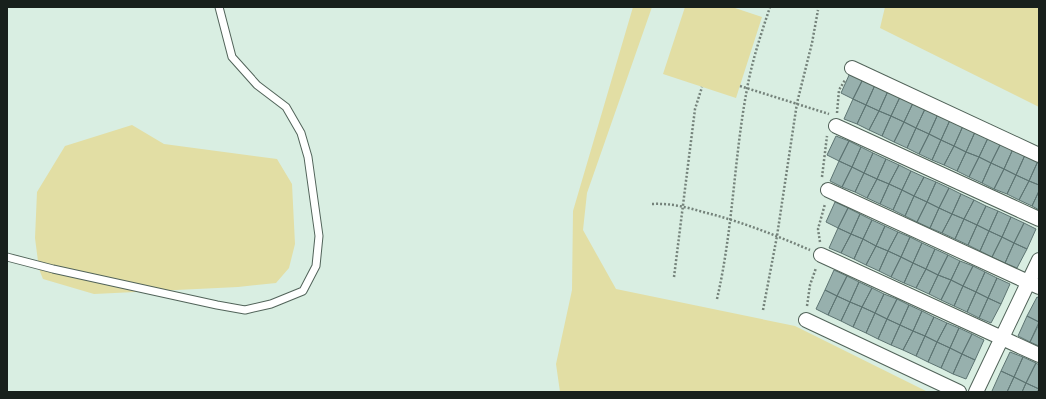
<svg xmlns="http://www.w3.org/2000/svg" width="1046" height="399" font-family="Poppins,sans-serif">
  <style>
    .green { fill: #e2dea4 }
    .building { fill: #97b0ad; stroke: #5d7472 }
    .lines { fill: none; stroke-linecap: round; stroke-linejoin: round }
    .lane-casing { stroke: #516359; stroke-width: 9 }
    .street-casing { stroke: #516359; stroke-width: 16 }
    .path { stroke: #74827a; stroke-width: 2.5; stroke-dasharray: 2 2; stroke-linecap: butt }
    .lane { stroke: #fff; stroke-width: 7 }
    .street { stroke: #fff; stroke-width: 14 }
  </style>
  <rect width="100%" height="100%" fill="#d9eee2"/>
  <path class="green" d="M633,7h19l-65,186 -4,37 33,59 179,37 133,66h-368l-4,-28 16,-74 1,-79z
    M685,7h47l30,10 -26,81 -73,-24z
    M885,7h154v100l-159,-79z
    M132,125l32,19 113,15 15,25 3,60 -6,24 -13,15 -38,4 -144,7 -51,-15 -4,-10 -4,-31 2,-46 28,-46z"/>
  <path class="building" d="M850,73l13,6 -10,20 -12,-6z
    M863,79l12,6 -9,20 -13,-6z
    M875,85l13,6 -9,20 -13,-6z
    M888,91l12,6 -9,19 -12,-5z
    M900,97l13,6 -9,19 -13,-6z
    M853,99l13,6 -9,19 -13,-5z
    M913,103l12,6 -9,19 -12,-6z
    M866,105l13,6 -10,19 -12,-6z
    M925,109l13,5 -9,20 -13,-6z
    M879,111l12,5 -9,20 -13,-6z
    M938,114l12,6 -9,20 -12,-6z
    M891,116l13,6 -10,20 -12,-6z
    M950,120l13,6 -9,20 -13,-6z
    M904,122l12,6 -9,20 -13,-6z
    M963,126l12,6 -9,20 -12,-6z
    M916,128l13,6 -10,20 -12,-6z
    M975,132l13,6 -9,19 -13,-5z
    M929,134l12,6 -9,20 -13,-6z
    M836,136l13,5 -10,20 -12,-6z
    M988,138l13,5 -10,20 -12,-6z
    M941,140l13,6 -10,19 -12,-5z
    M849,141l12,6 -9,20 -13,-6z
    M1001,143l12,6 -9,20 -13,-6z
    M954,146l12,6 -9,19 -13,-6z
    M861,147l12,6 -9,20 -12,-6z
    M1013,149l12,6 -9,20 -12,-6z
    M966,152l13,5 -10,20 -12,-6z
    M873,153l13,6 -9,20 -13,-6z
    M1025,155l13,6 -9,20 -13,-6z
    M979,157l12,6 -9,20 -13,-6z
    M886,159l13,6 -10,19 -12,-5z
    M839,161l13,6 -10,20 -12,-6z
    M1038,161h1v24l-10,-4z
    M991,163l13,6 -10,20 -12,-6z
    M899,165l12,6 -9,19 -13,-6z
    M852,167l12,6 -9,19 -13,-5z
    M1004,169l12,6 -9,19 -13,-5z
    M911,171l13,6 -10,19 -12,-6z
    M864,173l13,6 -10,19 -12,-6z
    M1016,175l13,6 -10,19 -12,-6z
    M924,177l12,5 -9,20 -13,-6z
    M877,179l12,5 -9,20 -13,-6z
    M1029,181l10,4v6l-7,15 -13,-6z
    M936,182l13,6 -10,20 -12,-6z
    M889,184l13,6 -9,20 -13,-6z
    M949,188l12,6 -9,20 -13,-6z
    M902,190l12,6 -9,20 -12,-6z
    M1039,191v19l-7,-4z
    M961,194l13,6 -10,19 -12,-5z
    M914,196l13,6 -10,20 -12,-6z
    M974,200l12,6 -9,19 -13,-6z
    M835,202l13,6 -10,20 -12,-6z
    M927,202l12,6 -9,20 -13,-6z
    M986,206l12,5 -9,20 -12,-6z
    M848,208l12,6 -9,20 -13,-6z
    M939,208l13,6 -10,19 -12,-5z
    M998,211l13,6 -9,20 -13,-6z
    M860,214l12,6 -9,19 -12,-5z
    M952,214l12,5 -9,20 -13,-6z
    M1011,217l13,6 -10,20 -12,-6z
    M964,219l13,6 -9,20 -13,-6z
    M872,220l13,6 -9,20 -13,-7z
    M1024,223l12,6 -9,20 -13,-6z
    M977,225l12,6 -9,20 -12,-6z
    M885,226l13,6 -10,19 -12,-5z
    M838,228l13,6 -10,19 -12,-5z
    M989,231l13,6 -10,20 -12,-6z
    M898,232l12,5 -9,20 -13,-6z
    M851,234l12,5 -9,20 -13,-6z
    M910,237l12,6 -9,20 -12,-6z
    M1002,237l12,6 -9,20 -13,-6z
    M863,239l13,7 -10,19 -12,-6z
    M922,243l13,6 -9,20 -13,-6z
    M1014,243l13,6 -10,19 -12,-5z
    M876,246l12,5 -9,20 -13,-6z
    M935,249l13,6 -10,20 -12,-6z
    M888,251l13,6 -10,20 -12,-6z
    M948,255l12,6 -9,19 -13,-5z
    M901,257l12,6 -9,20 -13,-6z
    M960,261l13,5 -10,20 -12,-6z
    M913,263l13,6 -10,19 -12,-5z
    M973,266l12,6 -9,20 -13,-6z
    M926,269l12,6 -9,19 -13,-6z
    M834,270l13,6 -10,20 -12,-6z
    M985,272l12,6 -9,20 -12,-6z
    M938,275l13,5 -10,20 -12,-6z
    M847,276l12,6 -9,20 -13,-6z
    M997,278l13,6 -9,20 -13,-6z
    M951,280l12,6 -9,20 -13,-6z
    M859,282l13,6 -10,19 -12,-5z
    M963,286l13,6 -9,20 -13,-6z
    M872,288l12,6 -9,19 -13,-6z
    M825,290l12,6 -9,19 -12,-6z
    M976,292l12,6 -9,20 -12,-6z
    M884,294l13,5 -10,20 -12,-6z
    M837,296l13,6 -9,19 -13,-6z
    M1037,297l2,1v24l-12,-6z
    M988,298l13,6 -10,19 -12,-5z
    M897,299l12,6 -9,20 -13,-6z
    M850,302l12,5 -9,20 -12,-6z
    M909,305l13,6 -9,20 -13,-6z
    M862,307l13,6 -9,20 -13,-6z
    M922,311l12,6 -9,19 -12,-5z
    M875,313l12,6 -9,20 -12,-6z
    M1027,316l12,6 -9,20 -12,-6z
    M934,317l13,6 -10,19 -12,-6z
    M887,319l13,6 -9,20 -13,-6z
    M947,323l12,5 -9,20 -13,-6z
    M1039,324v22l-9,-4z
    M900,325l13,6 -10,19 -12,-5z
    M959,328l13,6 -10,20 -12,-6z
    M913,331l12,5 -9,20 -13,-6z
    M972,334l12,6 -9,20 -13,-6z
    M925,336l12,6 -9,20 -12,-6z
    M937,342l13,6 -9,20 -13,-6z
    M950,348l12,6 -9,20 -12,-6z
    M1010,352l13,5 -9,20 -13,-6z
    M962,354l13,6 -9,19 -13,-5z
    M1023,357l13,6 -10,20 -12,-6z
    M1036,363l3,2v24l-13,-6z
    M1001,371l13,6 -7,15h-13l-2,-1z
    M1014,377l12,6 -4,9h-15z
    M1026,383l13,6 -2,3h-15z"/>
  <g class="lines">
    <defs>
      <path id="lane" d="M7,257l46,12 164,36 28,5 26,-6 32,-13 13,-25 3,-30 -11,-79 -7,-24 -15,-26 -29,-22 -25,-28 -13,-50"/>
      <path id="street" d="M852,68l187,87
        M836,126l203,93
        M828,190l211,97
        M821,255l218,100
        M806,320l153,72
        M976,392l63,-132"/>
    </defs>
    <use href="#lane" class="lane-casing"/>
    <use href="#street" class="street-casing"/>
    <path class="path" d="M740,86l89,28
      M837,113l2,-23 6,-10
      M822,177l5,-41
      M652,204c18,-1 34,3 51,8 37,9 72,23 107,38
      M820,242l-2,-13 7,-25
      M674,277l21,-168 7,-22
      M717,299c16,-69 17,-141 30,-210 5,-28 14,-55 23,-82
      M807,306l3,-21 6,-17
      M763,310l14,-74 20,-133 15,-60 6,-33"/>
    <use href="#lane" class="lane"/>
    <use href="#street" class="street"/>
  </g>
  <rect width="1046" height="399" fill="none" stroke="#18201c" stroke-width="16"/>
</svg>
